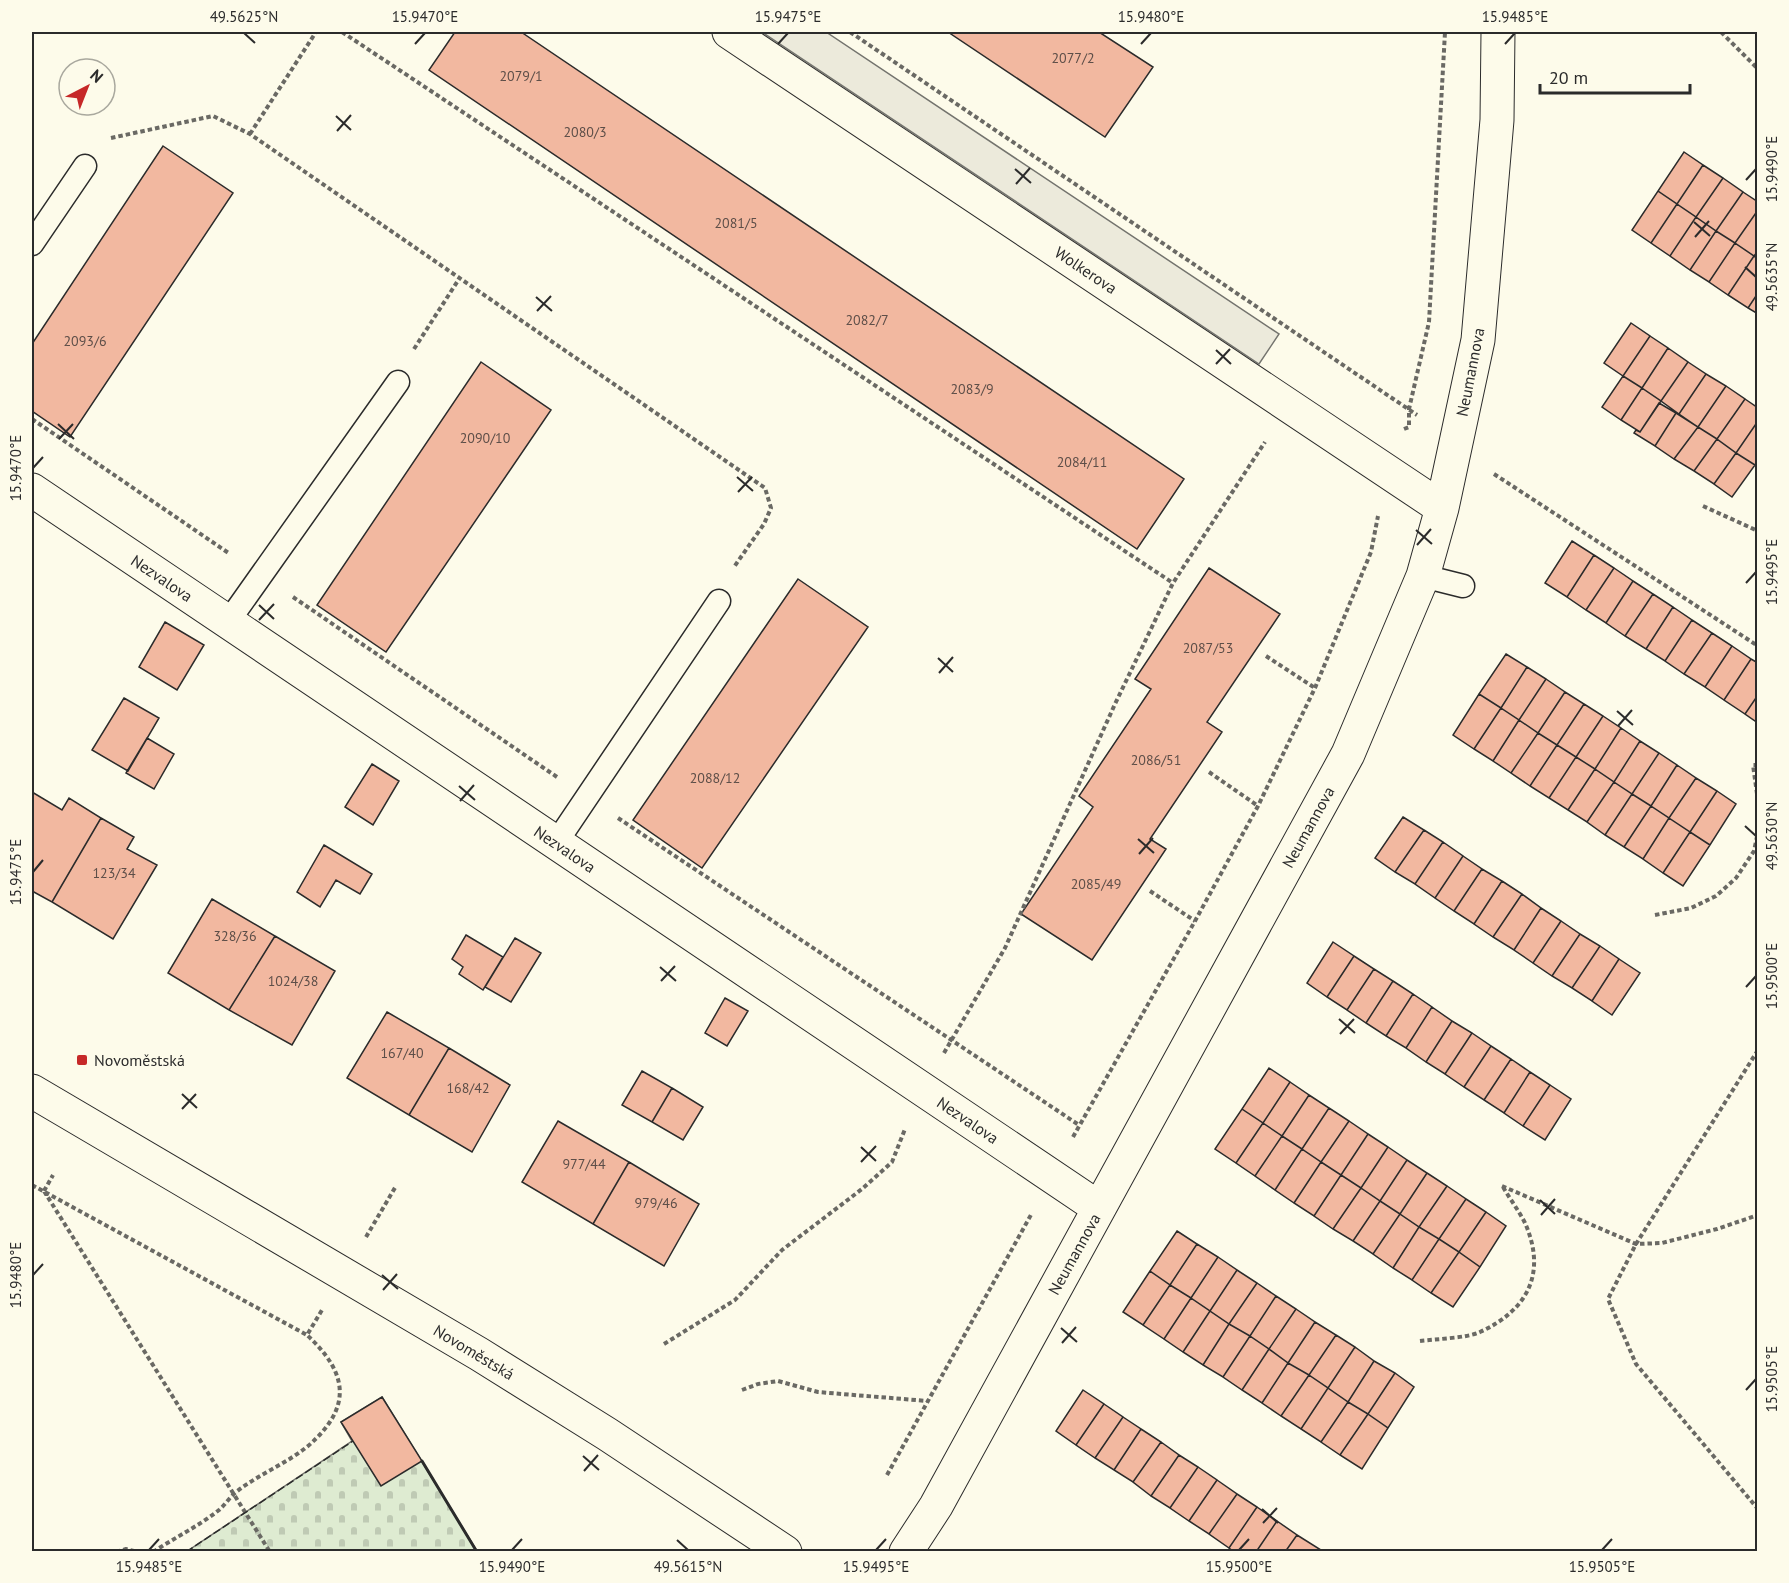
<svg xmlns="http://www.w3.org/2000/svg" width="1789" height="1583" font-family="'PT Sans',sans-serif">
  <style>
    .cemetery { fill: url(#cemetery-stones); stroke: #74746e; stroke-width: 1.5 }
    .parking { fill: #eceadb; stroke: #74746e; stroke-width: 1.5 }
    .building { fill: #f2b8a0; stroke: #2b2b2b; stroke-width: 1.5 }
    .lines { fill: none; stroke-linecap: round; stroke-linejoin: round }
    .service-casing { stroke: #2b2b2b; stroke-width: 25 }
    .minor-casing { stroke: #2b2b2b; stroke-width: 35 }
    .tertiary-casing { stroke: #2b2b2b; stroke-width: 35 }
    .path { stroke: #6a6964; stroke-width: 4; stroke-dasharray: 4.5 3; stroke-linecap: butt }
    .service { stroke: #fdfbea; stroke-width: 22 }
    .minor { stroke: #fdfbea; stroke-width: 33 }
    .tertiary { stroke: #fdfbea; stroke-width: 33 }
    .fence { stroke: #2b2b2b; stroke-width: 1.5; stroke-dasharray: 8 3; stroke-linecap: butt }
    .wall { stroke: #2b2b2b; stroke-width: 3 }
    .ticks { fill: none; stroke: #2b2b2b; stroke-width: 2 }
    .poi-dot { fill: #c62828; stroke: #fdfbea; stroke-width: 2 }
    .labels { text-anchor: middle; stroke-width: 4.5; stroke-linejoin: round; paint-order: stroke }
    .number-label { font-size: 14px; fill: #5d4e48 }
    .street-label { font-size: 16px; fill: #2b2b2b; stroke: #fdfbea }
    .poi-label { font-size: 16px; fill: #2b2b2b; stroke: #fdfbea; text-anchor: start }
    .neatline { fill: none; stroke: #2b2b2b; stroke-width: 2 }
    .ticks-label { font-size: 15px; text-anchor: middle; fill: #2b2b2b }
  </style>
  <defs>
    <pattern id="cemetery-stones" width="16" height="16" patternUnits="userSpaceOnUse" patternTransform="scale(1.5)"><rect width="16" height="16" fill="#deebd1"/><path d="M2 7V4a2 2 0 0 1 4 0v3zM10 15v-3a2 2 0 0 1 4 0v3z" fill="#bfcab4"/></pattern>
  </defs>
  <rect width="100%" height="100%" fill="#fdfbea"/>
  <path class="cemetery" d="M382,1397l95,154 -291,1 166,-111 -11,-19z"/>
  <path class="parking" d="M762,32h64l453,302 -20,30z"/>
  <path class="building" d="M455,32h66l663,447 -47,70 -708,-479z
    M948,32h151l54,35 -48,70z
    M163,146l70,47 -163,244 -38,-26v-67z
    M1684,152l19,13 -26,39 -19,-13z
    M1703,165l20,13 -27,39 -19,-13z
    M1723,178l20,14 -27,39 -20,-14z
    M1658,191l19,13 -26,39 -19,-13z
    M1743,192l15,10v8l-23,33 -19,-12z
    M1677,204l19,13 -26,39 -19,-13z
    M1758,210v41l-4,5 -19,-13z
    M1696,217l20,14 -26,39 -20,-14z
    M1716,231l19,12 -26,39 -19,-12z
    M1735,243l19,13 -26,39 -19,-13z
    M1754,256l4,2v35l-10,15 -20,-13z
    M1758,293v21l-10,-6z
    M1631,323l19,13 -27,40 -19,-13z
    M1650,336l18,12 -26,40 -19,-12z
    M1668,348l20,14 -27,39 -19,-13z
    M481,362l70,48 -165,242 -69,-47z
    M1688,362l18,12 -27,40 -18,-13z
    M1706,374l20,12 -28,41 -19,-13z
    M1623,376l19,12 -21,32 -19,-13z
    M1726,386l19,13 -28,40 -19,-12z
    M1642,388l19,13 -21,31 -19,-12z
    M1745,399l13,9v13l-22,32 -19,-14z
    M1659,403l17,10 -21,33 -21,-13 2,-3 4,2z
    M1676,413l22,14 -24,32 -19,-13z
    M1758,421v40l-3,4 -19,-12z
    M1698,427l19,12 -23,32 -20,-12z
    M1717,439l19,14 -22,31 -20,-13z
    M1736,453l19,12 -23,32 -18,-13z
    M1572,541l22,14 -27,42 -22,-14z
    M1594,555l20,13 -28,42 -19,-13z
    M1209,568l71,46 -73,108 15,10 -72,107 16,10 -74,111 -71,-46 72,-107 -14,-11 72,-107 -16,-10z
    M1614,568l19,13 -27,42 -20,-13z
    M798,579l70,48 -166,241 -69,-48z
    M1633,581l20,13 -28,42 -19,-13z
    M1653,594l20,13 -27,42 -21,-13z
    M1673,607l19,13 -27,41 -19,-12z
    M1692,620l20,13 -28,41 -19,-13z
    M165,622l39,23 -27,45 -38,-23z
    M1712,633l20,13 -27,41 -21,-13z
    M1732,646l19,13 -27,41 -19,-13z
    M1506,654l21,13 -26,41 -22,-14z
    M1751,659l7,4v32l-13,19 -21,-14z
    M1527,667l19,12 -27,41 -18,-12z
    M1546,679l19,13 -27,41 -19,-13z
    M1565,692l19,12 -27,41 -19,-12z
    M1479,694l22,14 -27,41 -21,-14z
    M1758,695v28l-13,-9z
    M124,698l35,20 -31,53 -36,-21z
    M1584,704l19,12 -27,41 -19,-12z
    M1501,708l18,12 -26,41 -19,-12z
    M1603,716l18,12 -26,41 -19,-12z
    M1519,720l19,13 -27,40 -18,-12z
    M1621,728l19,13 -26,41 -19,-13z
    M1538,733l19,12 -27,41 -19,-13z
    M147,738l27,16 -20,35 -28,-16z
    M1640,741l19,12 -27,41 -18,-12z
    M1557,745l19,12 -27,41 -19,-12z
    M1659,753l18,12 -26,41 -19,-12z
    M1576,757l19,12 -27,41 -19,-12z
    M372,764l27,17 -26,44 -28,-18z
    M1677,765l19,13 -27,40 -18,-12z
    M1595,769l19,13 -27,40 -19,-12z
    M1696,778l21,13 -27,41 -21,-14z
    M1614,782l18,12 -27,41 -18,-13z
    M1717,791l19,13 -26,41 -20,-13z
    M32,792l30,18 7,-12 32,20 -49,84 -20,-11z
    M1632,794l19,12 -27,41 -19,-12z
    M1651,806l18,12 -26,41 -19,-12z
    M1403,817l21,13 -29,42 -20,-14z
    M101,818l33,19 -7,12 30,16 -44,74 -61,-37z
    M1669,818l21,14 -27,41 -20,-14z
    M1424,830l19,12 -28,42 -20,-12z
    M1690,832l20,13 -27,41 -20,-13z
    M1443,842l20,14 -28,42 -20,-14z
    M324,845l48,29 -12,20 -24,-14 -16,27 -23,-15z
    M1463,856l19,13 -28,42 -19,-13z
    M1482,869l20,12 -28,43 -20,-13z
    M1502,881l20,13 -29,43 -19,-13z
    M1522,894l19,14 -27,42 -21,-13z
    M212,899l63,37 -46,74 -61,-37z
    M1541,908l20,13 -28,42 -19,-13z
    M1561,921l19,13 -28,42 -19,-13z
    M1580,934l20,12 -28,42 -20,-12z
    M466,935l37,22 -20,33 -24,-16 4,-7 -11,-8z
    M275,936l60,35 -43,74 -63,-35z
    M515,938l26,15 -30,49 -26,-15z
    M1333,942l21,14 -27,41 -20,-14z
    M1600,946l19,13 -27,42 -20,-13z
    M1354,956l20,13 -27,41 -20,-13z
    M1619,959l21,14 -28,42 -20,-14z
    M1374,969l19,12 -27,42 -19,-13z
    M1393,981l20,13 -27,42 -20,-13z
    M1413,994l19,13 -26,41 -20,-12z
    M725,998l23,13 -21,35 -22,-13z
    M1432,1007l20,14 -26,41 -20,-14z
    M387,1012l62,36 -40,67 -62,-37z
    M1452,1021l20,12 -27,41 -19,-12z
    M1472,1033l19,13 -27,41 -19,-13z
    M1491,1046l20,13 -27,41 -20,-13z
    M449,1048l61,37 -38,67 -63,-37z
    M1511,1059l19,13 -26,41 -20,-13z
    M1269,1068l21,14 -27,41 -21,-14z
    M642,1071l30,17 -20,34 -30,-17z
    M1530,1072l20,13 -27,41 -19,-13z
    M1290,1082l19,13 -27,41 -19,-13z
    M1550,1085l21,14 -26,41 -22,-14z
    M672,1088l31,19 -20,33 -31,-18z
    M1309,1095l20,13 -27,41 -20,-13z
    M1329,1108l20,13 -28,41 -19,-13z
    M1242,1109l21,14 -27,40 -21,-14z
    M558,1121l71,41 -36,62 -71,-42z
    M1349,1121l19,13 -27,41 -20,-13z
    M1263,1123l19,13 -27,40 -19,-13z
    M1368,1134l20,13 -27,41 -20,-13z
    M1282,1136l20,13 -27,41 -20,-14z
    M1388,1147l19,13 -27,41 -19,-13z
    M1302,1149l19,13 -27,41 -19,-13z
    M1407,1160l20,13 -27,41 -20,-13z
    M629,1162l70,42 -35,62 -71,-42z
    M1321,1162l20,13 -27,41 -20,-13z
    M1427,1173l20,13 -28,41 -19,-13z
    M1341,1175l20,13 -28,41 -19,-13z
    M1447,1186l19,13 -27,40 -20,-12z
    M1361,1188l19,13 -27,40 -20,-12z
    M1466,1199l20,13 -27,40 -20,-13z
    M1380,1201l20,13 -27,40 -20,-13z
    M1486,1212l20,14 -26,41 -21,-15z
    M1400,1214l19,13 -26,41 -20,-14z
    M1419,1227l20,12 -27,41 -19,-12z
    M1177,1231l20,13 -27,41 -20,-14z
    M1439,1239l20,13 -28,41 -19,-13z
    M1197,1244l21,13 -27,41 -21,-13z
    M1459,1252l21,15 -27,40 -22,-14z
    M1218,1257l19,13 -27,41 -19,-13z
    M1237,1270l20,13 -28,41 -19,-13z
    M1150,1271l20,14 -27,40 -20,-13z
    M1257,1283l19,13 -26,40 -21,-12z
    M1170,1285l21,13 -27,41 -21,-14z
    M1276,1296l20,13 -27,40 -19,-13z
    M1191,1298l19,13 -27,41 -19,-13z
    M1296,1309l19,13 -27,41 -19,-14z
    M1210,1311l19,13 -26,41 -20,-13z
    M1315,1322l21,13 -27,40 -21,-12z
    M1229,1324l21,12 -27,41 -20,-12z
    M1336,1335l19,12 -27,41 -19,-13z
    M1250,1336l19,13 -27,41 -19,-13z
    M1355,1347l19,14 -26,41 -20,-14z
    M1269,1349l19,14 -26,40 -20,-13z
    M1374,1361l21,12 -27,41 -20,-12z
    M1288,1363l21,12 -28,41 -19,-13z
    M1395,1373l19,14 -26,41 -20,-14z
    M1309,1375l19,13 -27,41 -20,-13z
    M1328,1388l20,14 -27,40 -20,-13z
    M1083,1390l21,14 -28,41 -20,-14z
    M382,1397l40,64 -41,25 -40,-64z
    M1348,1402l20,12 -28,41 -19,-13z
    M1104,1404l19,13 -28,41 -19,-13z
    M1368,1414l20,14 -26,41 -22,-14z
    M1123,1417l18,12 -27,41 -19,-12z
    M1141,1429l20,13 -28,40 -19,-12z
    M1161,1442l18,13 -28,41 -18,-14z
    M1179,1455l19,12 -28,41 -19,-12z
    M1198,1467l19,13 -28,41 -19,-13z
    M1217,1480l20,14 -28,40 -20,-13z
    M1237,1494l20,13 -28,41 -20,-14z
    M1257,1507l20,14 -21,31h-22l-5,-4z
    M1277,1521l20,14 -12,17h-29z
    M1297,1535l24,15 -1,2h-35z"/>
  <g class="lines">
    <defs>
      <path id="service" d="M32,244l53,-78
        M1423,576l40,10
        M228,622l170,-240
        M556,843l163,-242"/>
      <path id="minor" d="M729,32l713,476
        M32,490l1067,718
        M906,1552l30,-46 412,-752 75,-178 19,-68 36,-168 19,-220 1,-88"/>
      <path id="tertiary" d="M32,1091l447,263 128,80 178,118"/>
    </defs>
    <use href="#service" class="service-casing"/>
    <use href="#minor" class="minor-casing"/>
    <use href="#tertiary" class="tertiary-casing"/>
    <path class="path" d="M342,32l831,551
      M850,32l567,383
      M1721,32l37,37
      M250,134l66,-102
      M111,138l102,-22 37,18 515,354 6,20 -7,16 -30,43
      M414,349l45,-70
      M32,419l198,135
      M1404,429l5,-2v-18l20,-87 16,-290
      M1494,474l264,172
      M1703,506l55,25
      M293,597l264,180
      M1266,656l49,32
      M1758,765h-5l5,36
      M1209,772l49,34
      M618,818l461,307
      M1150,891l45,30
      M1655,915l36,-7 25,-12 20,-18 18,-27 4,-19
      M1758,1050l-122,194 -28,55 28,65 122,145
      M944,1053l61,-105 110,-244 58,-121 92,-141
      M1073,1137l122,-216 63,-115 57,-118 56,-136 7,-36
      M32,1185l275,150
      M1502,1186l134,58 26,-1 55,-14 41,-14
      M44,1191l226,361
      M44,1191l9,-16
      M366,1237l30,-51
      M1420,1341c15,-2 48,-3 60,-9 48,-22 67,-59 45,-109 -6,-12 -15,-24 -22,-36
      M664,1344l71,-44 47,-50 80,-61 30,-27 13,-33
      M742,1390l16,-6 20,-3 40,11 109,9
      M887,1475l145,-262
      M116,1552l10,-3 12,3
      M153,1552c21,-14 46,-26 66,-42 6,-5 10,-12 16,-17 22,-18 51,-29 73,-47 45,-39 40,-73 -1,-111l15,-25"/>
    <use href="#service" class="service"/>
    <use href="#minor" class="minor"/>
    <use href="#tertiary" class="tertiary"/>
    <path class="fence" d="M186,1552l167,-111"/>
    <path class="wall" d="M422,1461l55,91"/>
  </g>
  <path class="ticks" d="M244,33l11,10M415,44l10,-11M778,44l10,-11M1141,44l10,-11M1505,44l10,-11M336,116l15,14M337,131l14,-16M1015,169l16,14M1746,180l10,-11M1016,184l14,-16M1694,222l16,14M1695,237l14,-16M1745,267l11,10M536,297l16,14M537,311l14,-15M1216,350l15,14M1216,364l14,-15M58,424l16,15M59,439l14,-15M33,468l10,-11M737,477l16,14M738,492l14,-15M1416,530l16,14M1417,545l14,-16M1746,583l10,-11M259,605l15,14M259,620l15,-16M938,658l15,14M939,673l14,-16M1617,711l16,14M1618,726l14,-16M459,786l16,14M460,801l14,-16M1745,826l11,10M1138,839l16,14M1139,854l14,-16M33,872l10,-12M660,967l16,14M661,981l14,-15M1746,987l10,-11M1339,1019l16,14M1340,1034l14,-15M182,1094l15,14M182,1109l14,-15M861,1147l15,14M861,1162l15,-16M1540,1200l15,14M1541,1215l14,-16M33,1275l10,-11M382,1275l16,14M383,1290l14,-16M1061,1328l16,14M1062,1343l14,-16M1746,1390l10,-11M583,1456l16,14M584,1471l14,-16M1262,1509l16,14M1263,1523l14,-15M677,1540l11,10M149,1550l10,-11M512,1550l10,-11M876,1550l10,-11M1239,1550l10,-11M1602,1550l10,-11"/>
  <rect class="poi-dot" x="76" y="1054" width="12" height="12" rx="3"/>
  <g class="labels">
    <g class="number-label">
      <text x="1073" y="63">2077/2</text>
      <text x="521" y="81">2079/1</text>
      <text x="585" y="137">2080/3</text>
      <text x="736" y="228">2081/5</text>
      <text x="867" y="325">2082/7</text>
      <text x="85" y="346">2093/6</text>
      <text x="972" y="394">2083/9</text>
      <text x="485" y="443">2090/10</text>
      <text x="1082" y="467">2084/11</text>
      <text x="1208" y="653">2087/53</text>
      <text x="1156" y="765">2086/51</text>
      <text x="715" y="783">2088/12</text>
      <text x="114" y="878">123/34</text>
      <text x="1096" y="889">2085/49</text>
      <text x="235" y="941">328/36</text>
      <text x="293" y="986">1024/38</text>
      <text x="402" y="1058">167/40</text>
      <text x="468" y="1093">168/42</text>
      <text x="584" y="1169">977/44</text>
      <text x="656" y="1208">979/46</text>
    </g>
    <g class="street-label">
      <text transform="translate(1086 270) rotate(34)" y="6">Wolkerova</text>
      <text transform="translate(1470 372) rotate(-79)" y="6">Neumannova</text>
      <text transform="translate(162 578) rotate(34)" y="6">Nezvalova</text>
      <text transform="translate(1308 827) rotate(-61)" y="6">Neumannova</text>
      <text transform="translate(565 849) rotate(34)" y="6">Nezvalova</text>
      <text transform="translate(968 1120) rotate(34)" y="6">Nezvalova</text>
      <text transform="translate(1074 1254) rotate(-61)" y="6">Neumannova</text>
      <text transform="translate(474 1352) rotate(31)" y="6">Novoměstská</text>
    </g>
    <g class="poi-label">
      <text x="94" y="1066">Novoměstská</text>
    </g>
  </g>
  <rect width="1789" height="1583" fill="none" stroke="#fdfbea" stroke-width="66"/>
  <g transform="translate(87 87) rotate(42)"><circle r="28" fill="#fdfbea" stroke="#a9a89e" stroke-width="1.5"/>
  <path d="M0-4.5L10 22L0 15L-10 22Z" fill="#c62828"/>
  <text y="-9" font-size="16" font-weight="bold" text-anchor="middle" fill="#2b2b2b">N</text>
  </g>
  <path d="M1540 84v9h150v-9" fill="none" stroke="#2b2b2b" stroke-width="3"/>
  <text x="1549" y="84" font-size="18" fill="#2b2b2b" stroke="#fdfbea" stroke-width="4.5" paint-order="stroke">20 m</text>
  <rect x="33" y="33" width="1723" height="1517" class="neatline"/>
  <g class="ticks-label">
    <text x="244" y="22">49.5625°N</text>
    <text x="425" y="22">15.9470°E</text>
    <text x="788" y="22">15.9475°E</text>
    <text x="1151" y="22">15.9480°E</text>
    <text x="1515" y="22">15.9485°E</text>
    <text transform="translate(1772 169) rotate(-90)" y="5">15.9490°E</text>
    <text transform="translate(1772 277) rotate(-90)" y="5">49.5635°N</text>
    <text transform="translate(16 468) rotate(-90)" y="5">15.9470°E</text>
    <text transform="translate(1772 572) rotate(-90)" y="5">15.9495°E</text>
    <text transform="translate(1772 836) rotate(-90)" y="5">49.5630°N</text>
    <text transform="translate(16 872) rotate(-90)" y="5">15.9475°E</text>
    <text transform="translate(1772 976) rotate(-90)" y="5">15.9500°E</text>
    <text transform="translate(16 1275) rotate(-90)" y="5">15.9480°E</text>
    <text transform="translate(1772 1379) rotate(-90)" y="5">15.9505°E</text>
    <text x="149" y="1572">15.9485°E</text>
    <text x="512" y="1572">15.9490°E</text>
    <text x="688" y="1572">49.5615°N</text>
    <text x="876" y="1572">15.9495°E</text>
    <text x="1239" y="1572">15.9500°E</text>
    <text x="1602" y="1572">15.9505°E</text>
  </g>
</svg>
